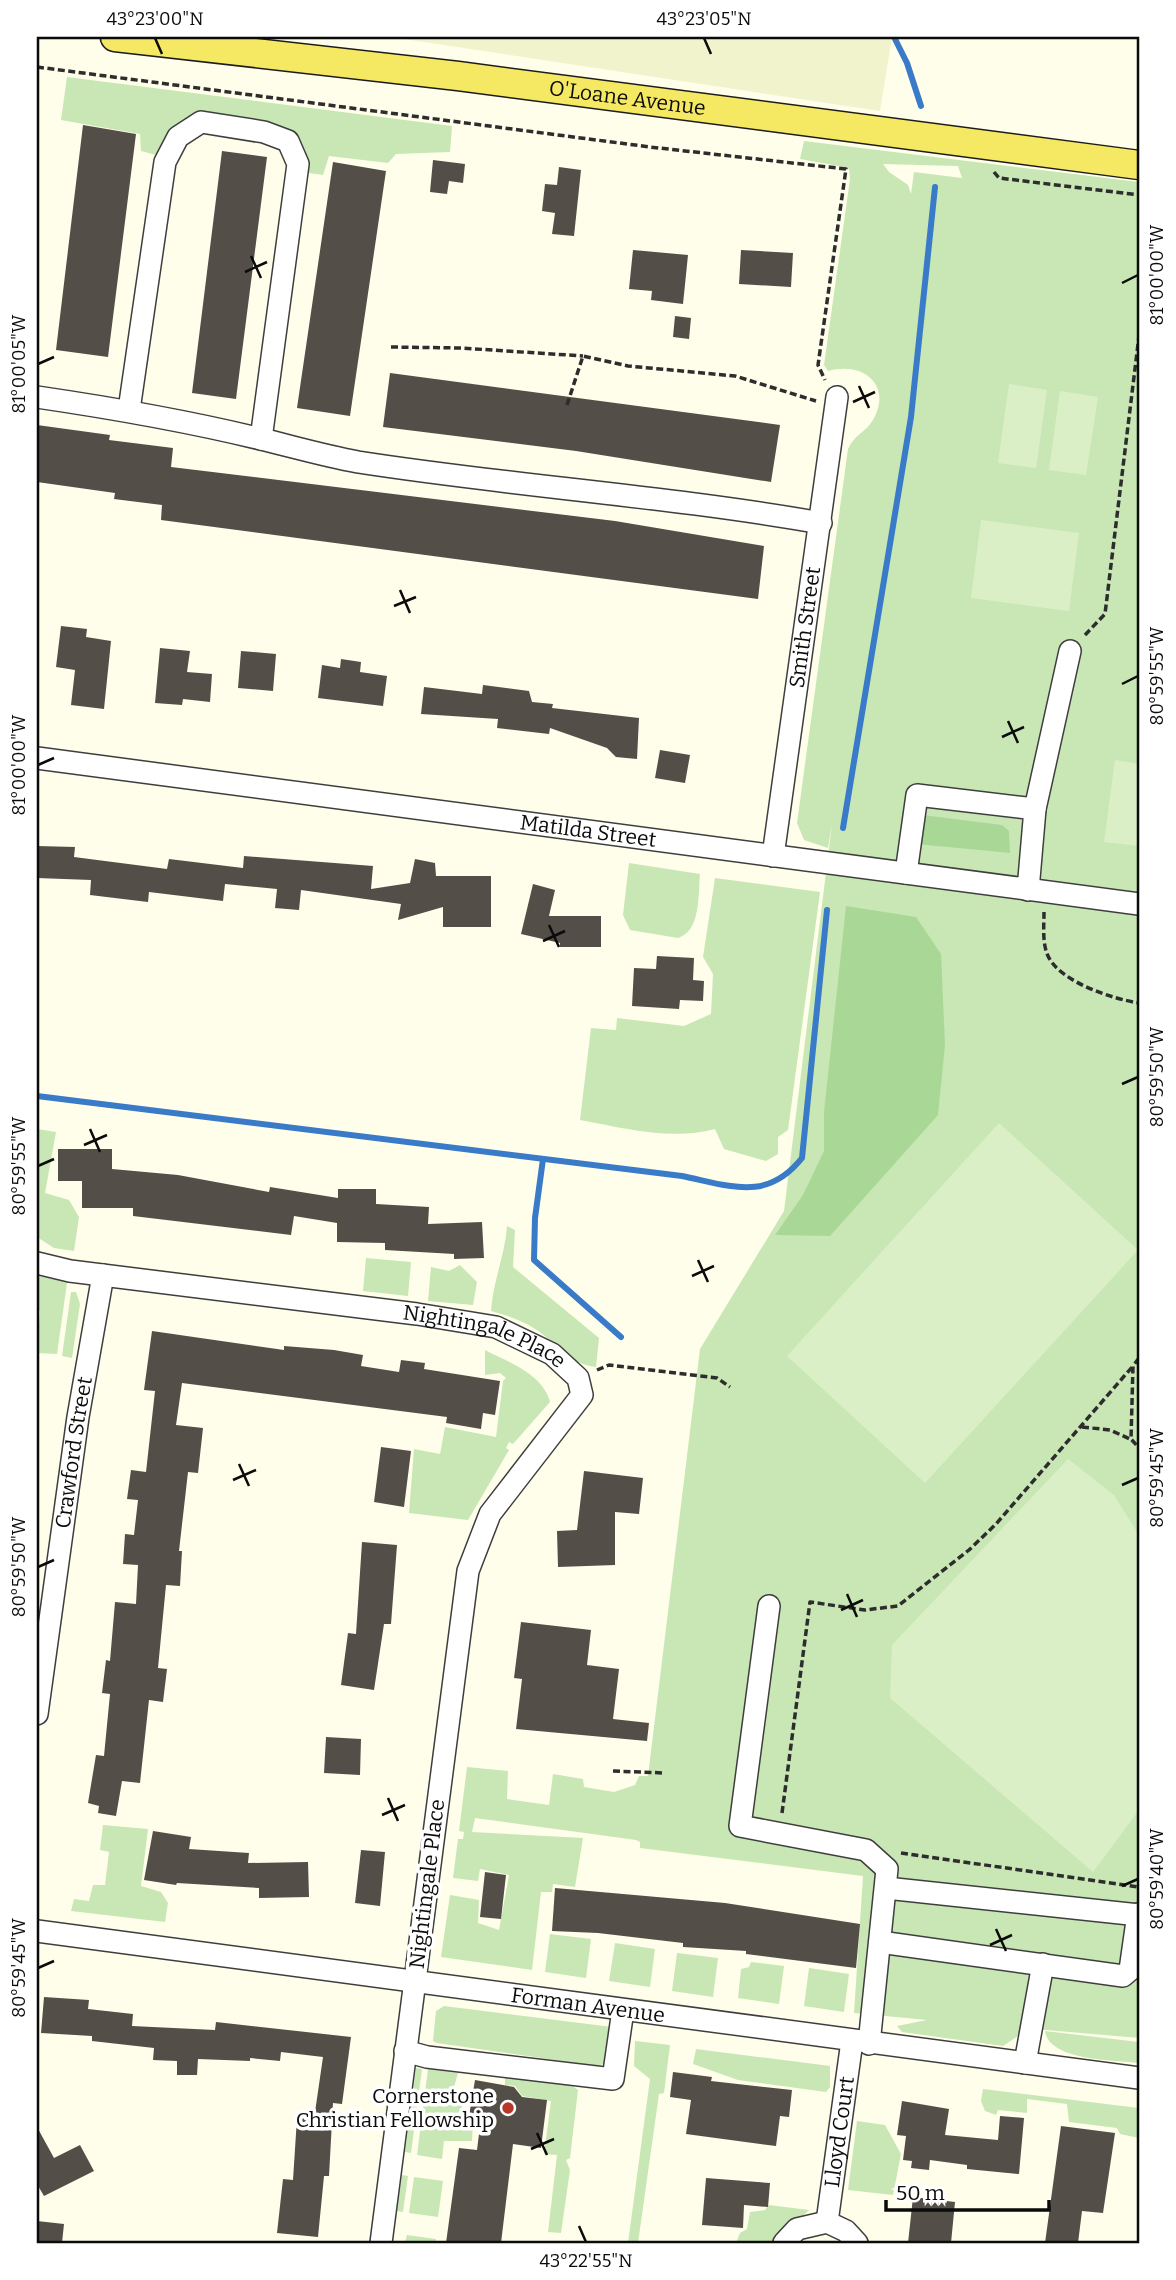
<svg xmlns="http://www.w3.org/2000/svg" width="1176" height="2280" font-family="Bitter,serif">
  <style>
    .farmland { fill: #f0f3cc }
    .green { fill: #c8e7b5; fill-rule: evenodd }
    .forest { fill: #a9d795 }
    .pitch { fill: #dbefc7 }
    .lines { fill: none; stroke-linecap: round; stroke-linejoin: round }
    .stream { stroke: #397ac9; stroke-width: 6 }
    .building { fill: #544e48 }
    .minor-casing { stroke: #3e3e3e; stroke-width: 24 }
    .major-casing { stroke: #1c1c1c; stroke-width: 31 }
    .path { stroke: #2d2d2d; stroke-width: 3.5; stroke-dasharray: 7 3.5; stroke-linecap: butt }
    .minor { stroke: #fff; stroke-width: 21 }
    .major { stroke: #f5e863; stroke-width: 28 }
    .ticks { fill: none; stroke: #0b0b0b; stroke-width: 2.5 }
    .poi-dot { fill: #b73728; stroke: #fff; stroke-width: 2.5 }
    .labels { text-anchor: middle; stroke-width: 7; stroke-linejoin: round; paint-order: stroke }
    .street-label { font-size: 21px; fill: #0b0b0b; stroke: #fff }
    .poi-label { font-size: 21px; fill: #0b0b0b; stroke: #fff; text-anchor: end }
    .neatline { fill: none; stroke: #0b0b0b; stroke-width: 2.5 }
    .ticks-label { font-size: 18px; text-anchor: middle; fill: #0b0b0b }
  </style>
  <rect width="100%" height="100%" fill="#fffeea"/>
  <path class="farmland" d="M391,37h501l-12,74z"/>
  <path class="green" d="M67,77l385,49 -2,26 -54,2 -8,9 -59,-7 -6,19 -14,-2 -5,-21 -23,-26 -65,-12 -43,14 -17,27 -15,-4 -1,-17 -79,-14z
    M804,141l335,41v1856l-116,-10 -2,6 -18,12 -101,-14 -5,-6 30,-6 -73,-7 9,-137 -223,-28v-6l-4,-2 -161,-22 -3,14 111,6 -8,49 -22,-3 -1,8h-11l-9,78 -91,-13 9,-62 29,5 -1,23 21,7 10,-55 -29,-6 -2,12 -25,-3 5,-39h5l1,-7 -5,-1 8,-64 41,4 -1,28 42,6 4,-31 30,5 1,8 30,5 21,-7 4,-9h9l52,-427 84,-138 48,-387 -4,24 -24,-8 -7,-17 51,-374c6,-14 18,-17 25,-29 20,-35 -10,-59 -45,-49l-4,-6 26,-186 -1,-10 -5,-2 -44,-8zM883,164l75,2 4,12 -48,-6 -3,22 -3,-9 -19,-13z
    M629,863l71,11c-2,21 1,57 -22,64l-48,-8 -7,-15z
    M715,878l105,14 -32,238 -10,7v17l-12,7 -42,-12 -9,-20c-44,12 -91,-1 -135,-9l11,-92 25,2 1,-12 67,8 27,-12 2,-40 -10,-17z
    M37,1129l19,3 -11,61 24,7 10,17 -5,34 -20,-3 -17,-11z
    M507,1226l8,4 -2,37 86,71 -3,29c-26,-2 -42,-27 -64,-40 -13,-8 -27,-12 -41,-16 2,-30 14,-56 16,-85z
    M366,1258l45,4 -3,34 -45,-5z
    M460,1265l17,17 -4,23 -45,-4 3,-34 18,4z
    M37,1276l25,3 5,4 -10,71 -20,-1 3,-42 -3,-1z
    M71,1292h5l4,12 -8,54 -10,-2z
    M485,1350c23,12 58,24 65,52l-37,42 -4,-2 -3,6 3,2 -41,70 -59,-7 5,-64 26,5 5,-27 51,10 7,-56 3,-3 -6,-5 -15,2z
    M103,1825l45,4 -7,57 20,6 7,11 -3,19 -94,-11 3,-12 15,2 4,-16h12l4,-33 -9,-2z
    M550,1934l41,5 -5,39 -41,-6z
    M615,1943l40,6 -5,38 -41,-6z
    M677,1953l41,5 -5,39 -41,-6z
    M751,1962l33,4 -5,38 -41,-6 3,-29 8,-2z
    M809,1968l40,6 -5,38 -40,-6z
    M444,2006l168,21 -6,36 -8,3 -161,-23 -4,-2 3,-30z
    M1045,2031l94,11v21c-24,-3 -90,-2 -94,-32z
    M635,2041l35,4 -6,48 -5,1 -21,149h-10l22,-164 -16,-13z
    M696,2049l134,17v21l-4,5 -88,-12 -45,-16z
    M416,2068l6,1 -11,84 -6,-1z
    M428,2069l30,4 -6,21 10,1v23l11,1 -1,22h-28l-2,18 -25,-4z
    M505,2074l66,11 7,5 -8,68 -4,2 4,10 -9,63 -13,-1 9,-77 -13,-1 7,-53 -29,-5 -7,-10 -10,-1z
    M983,2089l156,19v30l-19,-4 -3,-6 -48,-6 -2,-18 -40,-5v14l-29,-3 -2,5 -11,-4 -4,-10z
    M857,2121l28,4 16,29 -8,41 -45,-5z
    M402,2175l6,1 -5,36 -6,-1z
    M414,2177l29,4 -5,36 -29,-4z
    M769,2205l40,5 -34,33h-39l4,-10 7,-4 3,-17 15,-2z
    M407,2235l29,4 -1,4h-30z"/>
  <path class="forest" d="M922,815l80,10 7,6 1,22 -93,-9z
    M846,906l70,11 25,37 4,91 -7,70 -108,121 -55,-1 28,-40 21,-44v-39z"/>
  <path class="pitch" d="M1009,384l38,6 -11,78 -38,-5z
    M1060,391l38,6 -12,78 -37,-5z
    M981,520l98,13 -10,78 -98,-13z
    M1115,760l24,4v82l-35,-4z
    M999,1123l139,127 -213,233 -138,-127z
    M1068,1459l46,36 25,40v275l-46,62 -203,-174 2,-53z"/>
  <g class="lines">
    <path class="stream" d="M894,37l13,26 14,43
      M843,828l68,-411 24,-230
      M37,1096l645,80c49,10 85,26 120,-18l25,-248
      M543,1159l-8,59 -1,42 87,77"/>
  </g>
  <path class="building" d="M83,125l53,9 -28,223 -52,-7z
    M222,151l45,6 -31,242 -44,-6z
    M433,160l32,4 -2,19 -14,-2 -2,13 -17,-2z
    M333,162l53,9 -36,245 -53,-8z
    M559,167l22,3 -7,66 -22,-2 3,-21 -13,-2 3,-27 12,1z
    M633,250l55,5 -5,49 -32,-4 1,-9 -23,-2z
    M741,250l52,3 -2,34 -52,-3z
    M675,316l16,2 -2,21 -16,-2z
    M390,373l390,52 -9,57 -195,-31 -193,-24z
    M37,425l73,10 -1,5 64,8 -2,19 444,54 149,25 -6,53 -597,-79 1,-15 -48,-6 1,-6 -78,-11z
    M61,626l26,3 -1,8 25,4 -7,68 -33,-4 4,-35 -19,-3z
    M160,648l30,3 -3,21 25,2 -2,28 -27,-3 -1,6 -27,-2z
    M241,651l35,3 -3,37 -35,-3z
    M341,659l20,3 -1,10 27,4 -4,30 -65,-8 4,-33 18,3z
    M483,685l46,6 3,11 21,2 -1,4 87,10 -2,41 -21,-2 -9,-9 -57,-20 -1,6 -52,-6 1,-9 -77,-5 3,-27 58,7z
    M660,750l30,5 -5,28 -30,-5z
    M37,846l38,1 -1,10 93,12 2,-10 74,9 1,-12 129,10 -2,23 39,-6 5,-24 20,4 1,13h55v51h-48v-20l-45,13 3,-16 -100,-14 -2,20 -24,-2 2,-19 -52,-5 -2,17 -74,-9 -1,10 -58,-7 1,-15 -54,-2z
    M533,884l22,6 -6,26h52v31h-41v-4l-39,-9z
    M657,956l37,2 -1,22 11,1 -1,20 -23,-1 -1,9 -47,-3 2,-38 22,1z
    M58,1149h54v20l66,6 91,17 1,-5 68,11v-9h38v15l53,3 -1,17 54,-2 2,36 -30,1v-5l-69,-4v-7l-48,-1v-19l-43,-7 -3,19 -158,-19v-8h-51v-27h-24z
    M152,1331l132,19v-4l50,4 29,5 -2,11 38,6 2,-12 24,3 -1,6 76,12 -5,34 -12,-2 -2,16 -35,-6 1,-6 -265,-34 -6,42 27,3 -5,45 -10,-1 -9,79h3l-2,35 -14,-1 -8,83 9,1 -4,33 -14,-2 -9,83 -18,-2 -6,35 -18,-3 1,-7 -11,-3 8,-48 8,1 6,-62 -8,-1 4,-33 4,1 5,-59 21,2 2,-39 -15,-1 2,-30 9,1 4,-35 -11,-1 4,-29 15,2 9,-81 -11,-1z
    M381,1447l30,4 -7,56 -30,-5z
    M584,1471l59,7 -4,36 -24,-2v53l-57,2 -1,-36 20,-1z
    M362,1542l35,3 -6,79h-7l-10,66 -33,-5 7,-52 8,1z
    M521,1622l70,8 -4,35 32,4 -6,50 36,4 -2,18 -131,-12 6,-50 -8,-1z
    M326,1737l35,2 -1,36 -36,-2z
    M153,1831l38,6 -2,12 60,4 -1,10 60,-1 1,35 -50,1v-10l-82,-5 -1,2 -32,-5z
    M361,1850l24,2 -5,54 -25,-3z
    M485,1872l21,3 -5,44 -21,-2z
    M555,1888l170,15 135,21 -4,44 -110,-14v-3l-63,-4v-4l-85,-10 -46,-2z
    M44,1997l45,3 -1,9 45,5 -1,12 83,4 1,-8 135,15 -9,67 -9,-1 -4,73h-5l-6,61 -41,-4 6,-54 10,1 4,-62 17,1 9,-62 -42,-5 -1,9 -30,-3v3l-52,-2 -1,16h-20v-14l-24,-1 1,-12 -62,-7v-5l-51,-3z
    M673,2072l39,5 -1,4 81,9 -3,27 -9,-1 -4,30 -90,-12 5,-34 -21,-3z
    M475,2080l39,7 8,10 25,3 -6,48 -28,-4 -12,99h-55l13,-95 18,2 4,-32 -12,-2z
    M902,2101l47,8 -4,26 53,5 2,-24 24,2 -5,56 -52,-5v-4l-37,-5 -1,10 -18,-2 1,-7 -9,-1 3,-24 -9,-1z
    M1061,2126l54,7 -12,80 -21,-2 -4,32h-33z
    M37,2127l17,31 26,-13 14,26 -50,25 -7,-12z
    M706,2178l64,5 -2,24 -24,-2 -1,23 -41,-3z
    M913,2197l42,5 -4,41h-43z
    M37,2221l27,3 -2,19h-25z"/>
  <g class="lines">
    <defs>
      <g id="minor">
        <path d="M37,397c75,11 150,24 224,42 33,8 64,17 97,23 154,24 310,34 463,61"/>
        <path d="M129,410l36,-248 13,-25 23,-15 63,10 24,9 10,23 -37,275"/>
        <path id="s1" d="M37,758l1102,146"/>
        <path d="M1035,809l35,-158"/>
        <path id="s2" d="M773,856l64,-459"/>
        <path d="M906,873l11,-78 118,14 -7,81"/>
        <path id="s3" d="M37,1263l33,8 347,43 79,13 56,27 26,24 4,17 -92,119 -22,57 -87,672"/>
        <path d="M769,1606l-29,220 126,24 21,19 -18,175"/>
        <path id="s4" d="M37,1714l41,-297 25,-142"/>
        <path d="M886,1888l253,27"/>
        <path id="s5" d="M37,1931c367,49 734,100 1102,147"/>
        <path d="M880,1942l243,34 7,-6 8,-56"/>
        <path d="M405,2051l22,6 186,22 10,-69"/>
        <path d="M1025,2063l18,-99"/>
        <path id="s6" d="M827,2222l25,-181"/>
        <path d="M784,2243l13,-14 30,-7 19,9 11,12"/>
      </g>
      <g id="major">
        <path id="s7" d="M115,37l343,39 681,89"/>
      </g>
    </defs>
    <use href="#minor" class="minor-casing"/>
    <use href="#major" class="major-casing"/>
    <path class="path" d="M37,67l613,80 196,22 -28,196 7,15
      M994,172l5,6 140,17
      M391,347l70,1 122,8
      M567,405l16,-49 45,10 107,10 81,25
      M1085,635l20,-21 34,-278
      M1044,912c0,13 -2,31 4,44 12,26 65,43 91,47
      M1139,1358l-6,8 -2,73 8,9
      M597,1370l12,-5 108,13 13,9
      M1082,1427l28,3 20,9
      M613,1771l52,2
      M782,1813l28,-211 55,8 33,-4 71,-56 27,-26 137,-158
      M901,1853l238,34"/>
    <use href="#minor" class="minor"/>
    <use href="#major" class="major"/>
  </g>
  <path class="ticks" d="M155,38l7,16M704,38l7,16M251,256l10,22M245,272l22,-10M1122,283l16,-8M38,364l16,-7M859,386l10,22M853,402l22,-10M400,590l10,23M394,606l22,-9M1122,684l16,-8M1008,721l10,22M1002,737l22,-10M38,765l16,-7M549,925l10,22M543,941l22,-10M1122,1084l16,-7M90,1129l10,23M84,1145l23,-10M38,1166l16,-7M698,1260l10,22M692,1276l22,-10M239,1464l10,22M233,1480l23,-10M1122,1485l16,-7M38,1567l16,-7M847,1594l10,23M841,1610l22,-10M388,1798l10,23M382,1815l23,-10M1122,1886l16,-7M996,1929l10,22M990,1945l22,-10M38,1968l16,-7M537,2133l10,22M531,2149l23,-10M579,2226l7,16"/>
  <circle class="poi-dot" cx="508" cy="2108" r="7"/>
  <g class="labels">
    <g class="street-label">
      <text dy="7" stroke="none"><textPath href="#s7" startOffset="516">O'Loane Avenue</textPath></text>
      <text dy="7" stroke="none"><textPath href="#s2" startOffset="231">Smith Street</textPath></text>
      <text dy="7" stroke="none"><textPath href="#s1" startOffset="556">Matilda Street</textPath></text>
      <text dy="7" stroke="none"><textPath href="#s3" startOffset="455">Nightingale Place</textPath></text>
      <text dy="7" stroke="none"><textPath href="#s4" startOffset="264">Crawford Street</textPath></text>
      <text transform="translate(427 1884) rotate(-83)" y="7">Nightingale Place</text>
      <text dy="7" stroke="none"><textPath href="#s5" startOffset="556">Forman Avenue</textPath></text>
      <text dy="7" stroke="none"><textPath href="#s6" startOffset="91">Lloyd Court</textPath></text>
    </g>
    <g class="poi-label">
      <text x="494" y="2103">Cornerstone<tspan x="494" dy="24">Christian Fellowship</tspan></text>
    </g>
  </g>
  <rect width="1176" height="2280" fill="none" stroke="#ffffff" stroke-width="77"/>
  <path d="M886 2200v10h163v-10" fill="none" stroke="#0b0b0b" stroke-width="3.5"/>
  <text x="896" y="2200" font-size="21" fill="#0b0b0b" stroke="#ffffff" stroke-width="5" paint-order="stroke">50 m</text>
  <rect x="38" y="38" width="1100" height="2204" class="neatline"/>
  <g class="ticks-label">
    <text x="155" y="25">43°23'00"N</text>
    <text x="704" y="25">43°23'05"N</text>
    <text transform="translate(1157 275) rotate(-90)" y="6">81°00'00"W</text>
    <text transform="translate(19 364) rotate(-90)" y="6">81°00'05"W</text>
    <text transform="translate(1157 676) rotate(-90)" y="6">80°59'55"W</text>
    <text transform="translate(19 765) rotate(-90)" y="6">81°00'00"W</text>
    <text transform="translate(1157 1077) rotate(-90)" y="6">80°59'50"W</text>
    <text transform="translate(19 1166) rotate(-90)" y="6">80°59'55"W</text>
    <text transform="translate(1157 1478) rotate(-90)" y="6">80°59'45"W</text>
    <text transform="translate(19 1567) rotate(-90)" y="6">80°59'50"W</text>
    <text transform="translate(1157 1879) rotate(-90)" y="6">80°59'40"W</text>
    <text transform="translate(19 1968) rotate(-90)" y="6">80°59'45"W</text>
    <text x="586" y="2267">43°22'55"N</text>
  </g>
</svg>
